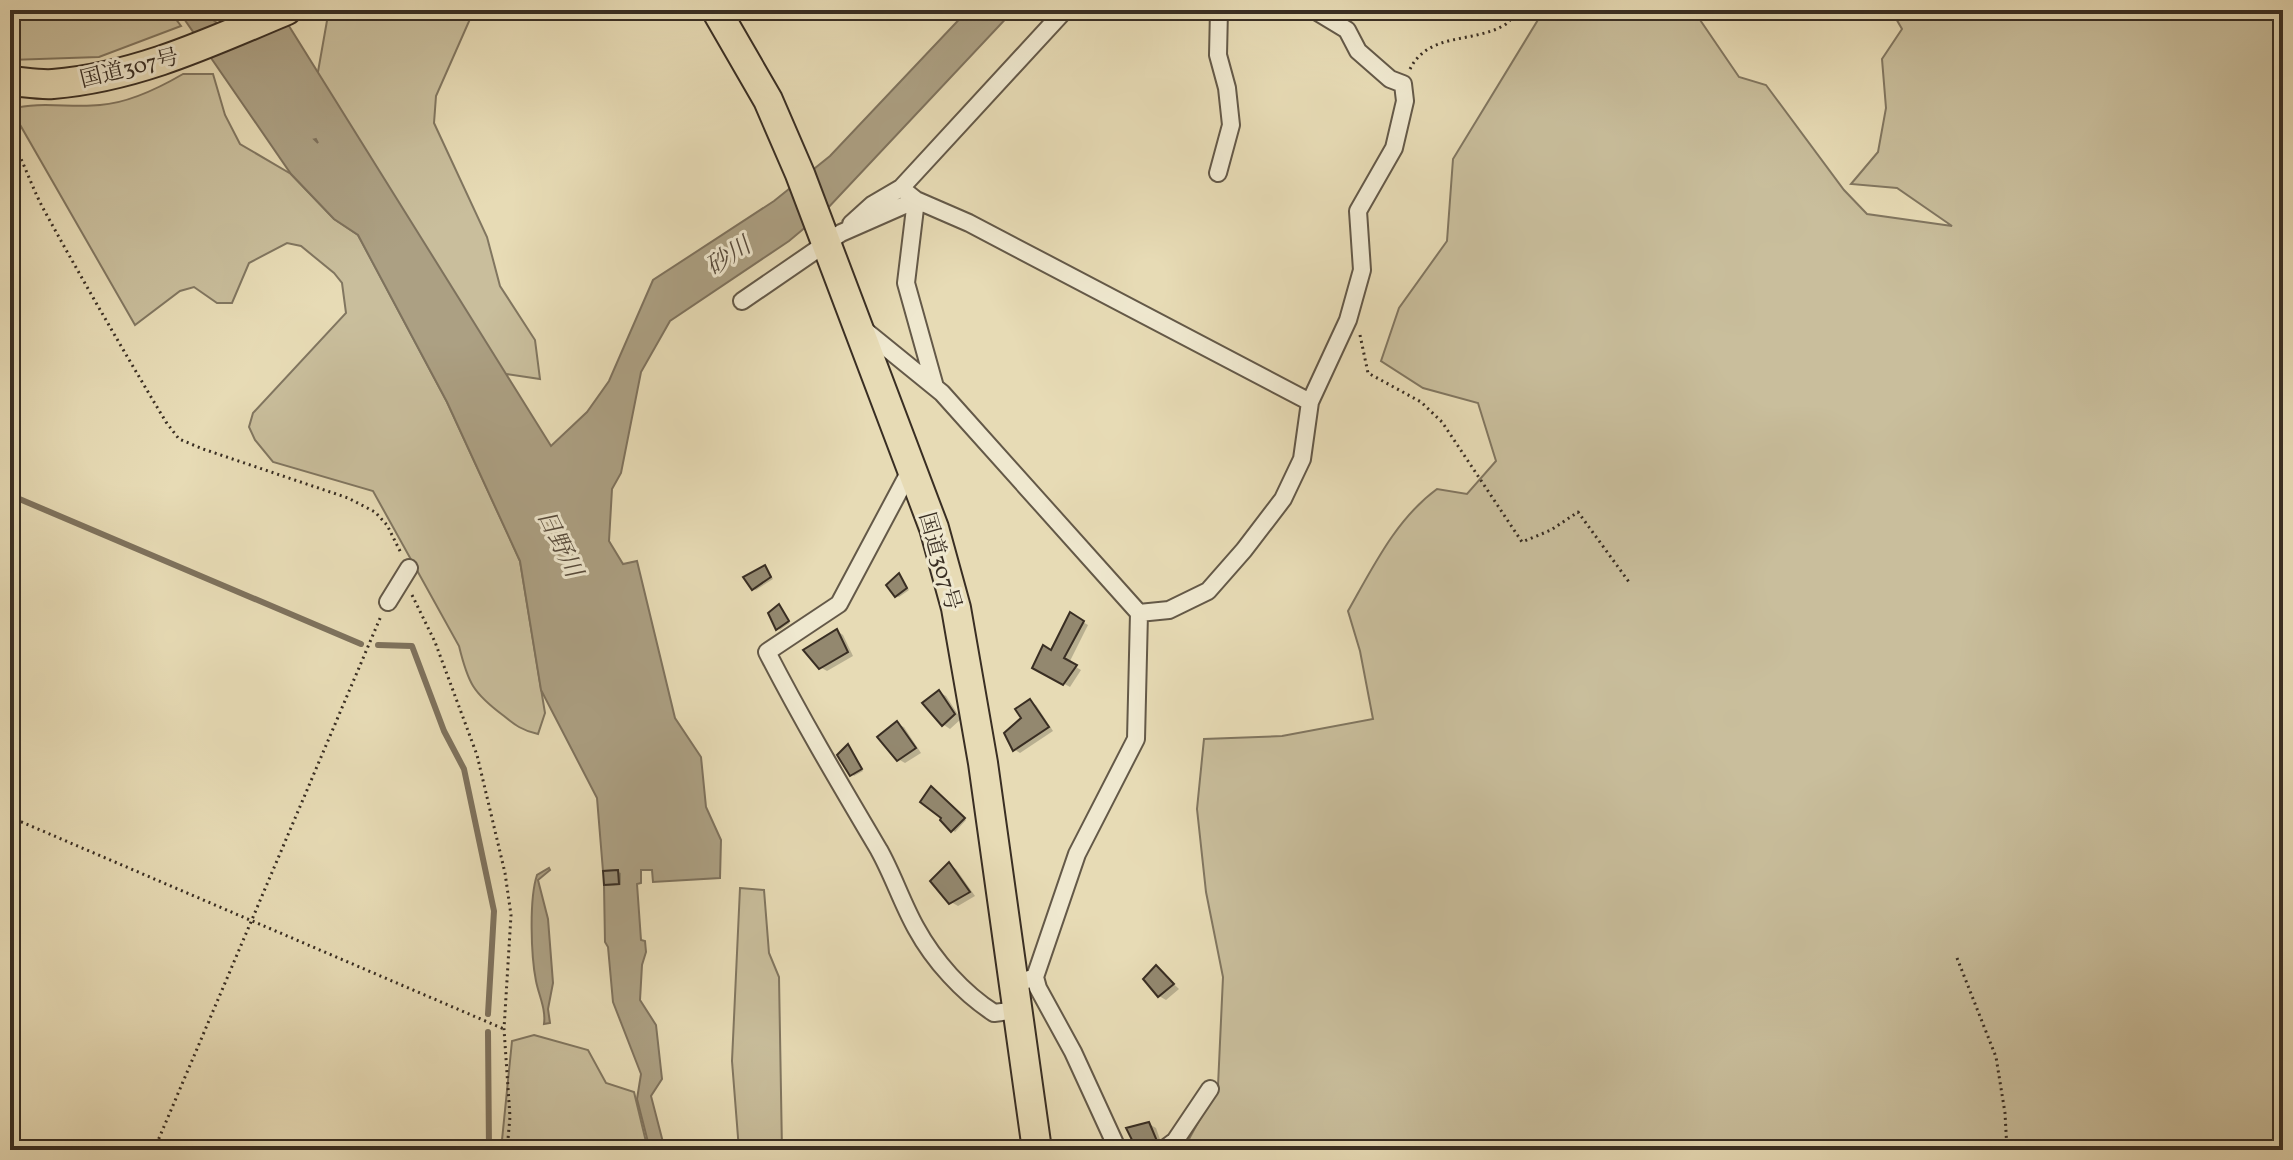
<svg xmlns="http://www.w3.org/2000/svg" width="2293" height="1160" font-family="Vollkorn,'Noto Serif JP',serif">
  <style>
    .green { fill: #c9be9c; stroke: #817660; stroke-width: 2 }
    .water { fill: #aca083; stroke: #7e725d; stroke-width: 2 }
    .shadow { fill: #0003 }
    .lines { fill: none; stroke-linecap: round; stroke-linejoin: round }
    .stream { stroke: #7e725d; stroke-width: 6 }
    .river { stroke: #aca083; stroke-width: 34 }
    .building { fill: #93886f; stroke: #392e23; stroke-width: 2 }
    .street-casing { stroke: #645948; stroke-width: 20 }
    .highway-casing { stroke: #392e23; stroke-width: 32 }
    .path { stroke: #392e23; stroke-width: 3; stroke-dasharray: 2 4; stroke-linecap: butt }
    .street { stroke: #efe8cf; stroke-width: 16 }
    .highway { stroke: #e7dbb5; stroke-width: 28 }
    .labels { text-anchor: middle; stroke-width: 6; stroke-linejoin: round; paint-order: stroke }
    .street-label { font-size: 22px; fill: #392e23; stroke: #efe8cf }
    .water-label { font-size: 24px; font-style: italic; fill: #564a3b; stroke: #efe8cf }
  </style>
  <rect width="100%" height="100%" fill="#e7dbb5"/>
  <filter id="stains"><feTurbulence type="fractalNoise" baseFrequency=".0025" numOctaves="4"/><feColorMatrix values="0 0 0 0 .2 0 0 0 0 .09 0 0 0 0 .02 0 0 0 .5 -.17"/></filter>
  <radialGradient id="worn" r=".72"><stop offset=".6" stop-color="#630" stop-opacity="0"/><stop offset="1" stop-color="#630" stop-opacity=".3"/></radialGradient>
  <path class="green" d="M10,10h159l12,16 -82,31 -89,3z
    M339,10h135l-38,86 -2,27 53,114 13,49 35,54 5,39 -48,-7 -179,-272 15,-85z
    M1544,10h144l8,4 43,63 27,8 78,105 23,24 85,12 -55,-38 -46,-4 27,-32 8,-44 -4,-49 20,-30 -11,-19h392v1140h-1100l35,-64 5,-109 -17,-85 -9,-83 7,-70 78,-3 91,-17 -13,-68 -12,-40c25,-44 48,-92 89,-122l30,5 29,-33 -18,-58 -55,-15 -42,-27 18,-53 48,-67 6,-82z
    M183,74h30l12,41 15,29 51,30 43,45 24,16 89,167 73,159 25,152 -7,21c-15,-3 -23,-9 -34,-18 -31,-23 -36,-33 -45,-70l-86,-155 -100,-29 -18,-22 -6,-13 4,-14 93,-100 -4,-30 -8,-10 -33,-27 -14,-3 -38,20 -17,40h-15l-23,-16 -14,4 -45,34 -124,-216c29,-8 59,-1 89,-4 28,-2 59,-17 83,-31z
    M740,888l24,2 5,63 10,24 3,173h-43l-7,-89z
    M534,1035l54,15 18,33 28,9 14,58h-147l11,-109z"/>
  <path class="water" d="M178,10h23l44,36 54,78 19,19 -57,-106 -19,-27h37l272,436 36,-34 22,-31 44,-101 121,-79 56,-45 138,-146h46l-188,200 -37,31 -119,80 -29,51 -20,101 -9,16 -3,52 14,23 14,-3 38,157 26,39 5,50 15,33 -1,38 -67,4 -1,-12h-11v13l-4,1 4,56 4,1 1,11 -4,13 -2,35 16,25 6,54 -11,17 14,54h-15l-13,-51 4,-25 -28,-72 -5,-55 -3,-5 -1,-57 15,-1 -1,-14 -15,1 -6,-73 -56,-108 -21,-129 -73,-159 -89,-167 -24,-16 -43,-45z
    M549,868l1,2 -12,10 10,39 5,64 -5,26 2,14 -6,1c2,-15 -5,-28 -8,-43 -5,-25 -7,-82 1,-106z"/>
  <path class="shadow" d="M765,567l8,12 -17,11 -2,-1z
    M899,576l10,14 -10,7 -3,-1z
    M779,606l11,17 -10,7 -2,-2z
    M1071,615l17,10 -19,38 12,7 -11,17 -36,-20 18,-15z
    M837,631l6,4 10,21 -26,15 -7,-4z
    M939,692l7,4 15,23 -11,10 -6,-4 -19,-22z
    M1030,702l6,3 17,26 -33,22 -5,-3z
    M897,724l7,3 17,26 -16,10 -7,-4z
    M849,747l14,24 -9,5 -2,-2z
    M934,790l32,30 -11,12 -13,-12z
    M949,865l7,4 19,27 -17,10 -7,-4z
    M618,872l3,1v12l-15,-1z
    M1156,967l23,22 -13,11 -7,-4z
    M1149,1124l7,4 6,17 -11,5h-10l-2,-2z"/>
  <g class="lines">
    <path class="stream" d="M10,495l351,149
      M378,645l34,1 32,85 20,38 30,142 -6,103
      M488,1032l1,118
      M10,1142l18,8"/>
    <path class="river" d="M241,10l69,112"/>
  </g>
  <path class="building" d="M765,565l6,12 -19,13 -9,-13z
    M899,573l8,15 -12,9 -9,-12z
    M779,604l10,17 -13,9 -8,-17z
    M1070,612l14,9 -20,37 13,7 -14,20 -31,-17 11,-23 8,5z
    M837,629l11,23 -29,17 -16,-19z
    M939,690l16,24 -13,12 -20,-23z
    M1030,699l19,28 -36,24 -9,-18 17,-15 -6,-9z
    M897,721l19,27 -19,13 -20,-24z
    M848,744l14,25 -12,7 -13,-21z
    M931,786l34,32 -14,14 -11,-12 1,-2 -21,-16z
    M949,862l21,30 -21,12 -19,-23z
    M618,870l1,14 -15,1 -1,-14z
    M1156,965l18,19 -16,13 -15,-18z
    M1149,1122l8,19 -20,9 -11,-22z"/>
  <g class="lines">
    <defs>
      <path id="street" d="M1065,10l-164,178 15,12 53,23 341,179
        M1218,173l13,-48 -4,-37 -9,-33 1,-45
        M916,200l-10,83 29,104
        M851,224l21,-19 29,-17
        M742,301l99,-68 75,-33
        M862,328l80,65 197,220 -3,126 -59,115 -42,123 -20,7
        M912,467l-73,137 -72,48c35,68 73,132 112,198 14,25 23,53 37,78 18,33 47,65 78,85l24,-3
        M388,602l21,-34
        M1139,613l30,-3 39,-19 36,-41 39,-51 19,-40 8,-57 38,-82 14,-50 -4,-59 36,-63 11,-47 -2,-17 -13,-5 -32,-28 -11,-21 -33,-20
        M1035,977l3,11 35,64 45,98
        M1163,1150l12,-9 35,-52"/>
      <path id="highway" d="M716,10l52,90 32,74 134,354 22,80 27,155 54,387
        M10,81c14,1 29,4 43,3 84,-7 158,-42 234,-74"/>
    </defs>
    <use href="#street" class="street-casing"/>
    <use href="#highway" class="highway-casing"/>
    <path class="path" d="M1410,69c19,-38 65,-25 96,-45 5,-4 9,-10 14,-14
      M10,138c14,23 21,48 34,72 39,71 80,142 122,212l13,17 24,10 145,49 27,14 12,13 14,28
      M1360,335l8,38 53,29 21,20 80,120 29,-12 27,-18 51,70
      M412,595l23,47 42,113 28,118 6,42 -7,114 6,88 -3,33
      M10,817l494,212
      M1957,958l39,99 9,56 2,37
      M154,1150l227,-534"/>
    <use href="#street" class="street"/>
    <use href="#highway" class="highway"/>
  </g>
  <g class="labels">
    <g class="street-label">
      <text transform="translate(129 67) rotate(-14)" y="8">国道307号</text>
      <text transform="translate(941 561) rotate(74)" y="8">国道307号</text>
    </g>
    <g class="water-label">
      <text transform="translate(728 256) rotate(-33)" y="8">砂川</text>
      <text transform="translate(560 543) rotate(64)" y="8">日野川</text>
    </g>
  </g>
  <rect width="2293" height="1160" fill="none" stroke="#e7dbb5" stroke-width="40"/>
  <rect x="12" y="12" width="2269" height="1136" fill="none" stroke="#392e23" stroke-width="4"/>
  <rect x="20" y="20" width="2253" height="1120" fill="none" stroke="#392e23" stroke-width="2"/>
  <rect width="100%" height="100%" filter="url(#stains)"/>
  <rect width="100%" height="100%" fill="url(#worn)"/>
</svg>
